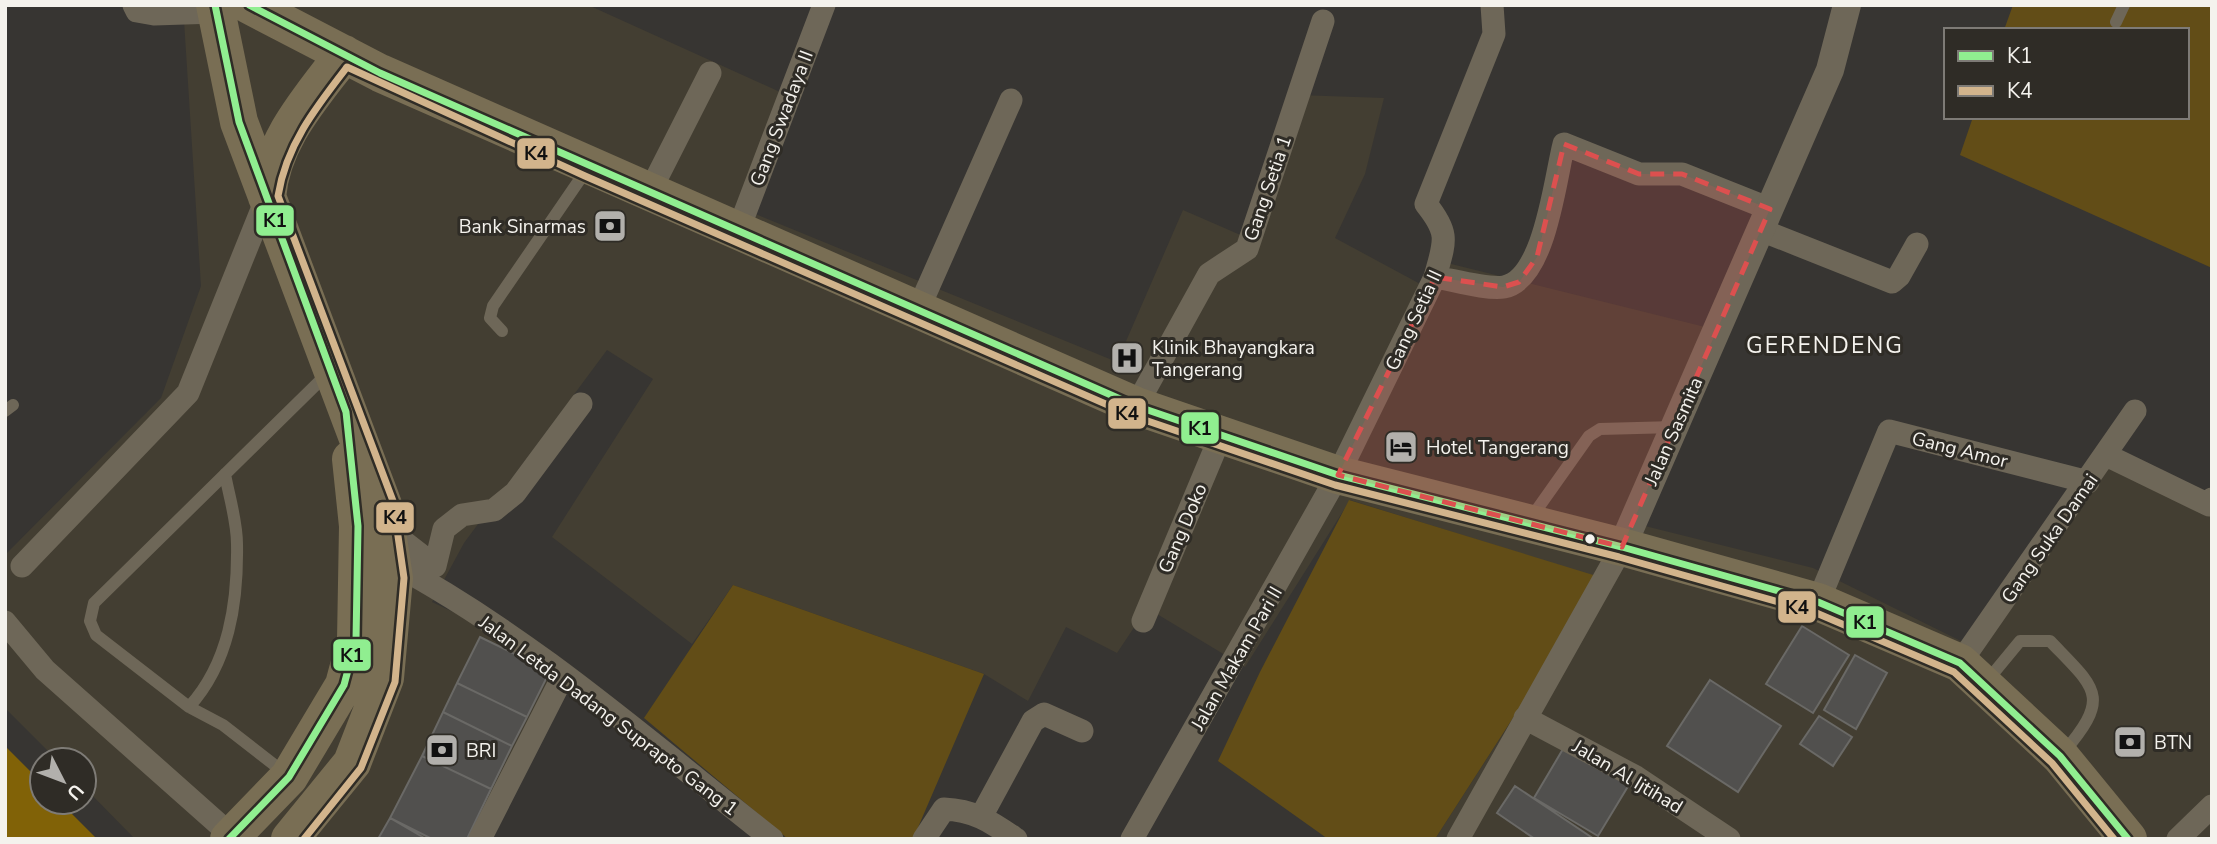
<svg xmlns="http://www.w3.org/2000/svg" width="2217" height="844" font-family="'Nunito Sans',sans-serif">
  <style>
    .built { fill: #433e32 }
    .green { fill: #624d17 }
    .water { fill: #816207 }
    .building { fill: #51504e; stroke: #6a6966; stroke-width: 2 }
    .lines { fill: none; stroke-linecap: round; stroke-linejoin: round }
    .service { stroke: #6e6758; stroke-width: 12 }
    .minor { stroke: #6e6758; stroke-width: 23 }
    .tertiary { stroke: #6e6758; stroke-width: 28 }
    .trunk { stroke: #796e54; stroke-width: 38 }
    .bus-1-casing { stroke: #2f2c26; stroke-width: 12 }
    .bus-2-casing { stroke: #2f2c26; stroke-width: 12 }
    .bus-1 { stroke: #90ee90; stroke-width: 7 }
    .bus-2 { stroke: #d2b48c; stroke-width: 7 }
    .marked { fill: #dc504f; fill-opacity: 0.2; stroke: #dc504f; stroke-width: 5; stroke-dasharray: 14 9; stroke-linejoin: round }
    .bus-dot { fill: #f4f2ed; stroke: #2f2c26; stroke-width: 2.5 }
    .labels { text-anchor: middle; stroke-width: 6; stroke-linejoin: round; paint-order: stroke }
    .street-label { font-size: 19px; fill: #f4f2ed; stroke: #2f2c26 }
    .poi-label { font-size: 19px; fill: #f4f2ed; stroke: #2f2c26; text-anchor: start }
    .quarter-label { font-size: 23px; letter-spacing: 2px; fill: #f4f2ed; stroke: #2f2c26 }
    .line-badge { stroke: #2f2c26; stroke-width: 2.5 }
    .pale-badge-label { font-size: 19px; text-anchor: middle; font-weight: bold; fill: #111 }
  </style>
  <rect width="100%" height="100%" fill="#373532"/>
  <path class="built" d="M183,5h405l203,92 -48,112 374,153 66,-152 69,30 46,-145 86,3 -19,76 -30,64 89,48 7,-27 274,68 -72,196 180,45 162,80 131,-189 106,43v337h-777l168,-260 -253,-79 -105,167 -98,-59 -30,45 -51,-26 -38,74 -44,-27 -251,-89 -41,59 -140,-107 101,-158 -46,-29 -143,193 -32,59 126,59 -89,178h-334l-51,-52v-27h-27l-52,-52v-153l156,-157 40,-112z"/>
  <path class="green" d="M2013,5h199v263l-252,-113 13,-38h214v-87h-183z
    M1349,500l254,78 -168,261h-107l-110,-78 42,-89z
    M733,585l251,89 -71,165h-125l-144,-121z"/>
  <path class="water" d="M5,746l37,37v19h18l37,37h-92z"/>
  <path class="building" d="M1802,626l47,29 -36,58 -47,-29z
    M480,637l70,34 -23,46 -70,-34z
    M1855,655l32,18 -31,56 -32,-19z
    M1710,680l71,46 -43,66 -71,-46z
    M457,683l70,34 -15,29 -69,-34z
    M443,712l69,34 -21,43 -69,-33z
    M1819,716l33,21 -19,29 -33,-22z
    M1566,744l64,39 -32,53 -64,-38z
    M422,756l69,33 -24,50h-35l-42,-21z
    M1515,786l79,53h-59l-38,-26z
    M390,818l36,21h-48z"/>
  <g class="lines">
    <path class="service" d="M2116,22l8,-17
      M502,331l-12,-13 3,-12 94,-137
      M5,411l8,-6
      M225,474c4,22 12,47 12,70 1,59 -8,119 -48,163l-93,-72 -6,-14 4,-18 235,-231
      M1531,518l58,-82 11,-7 75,-2
      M1987,681l33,-40h30c46,48 62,55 13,112
      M189,707l34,18 63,49"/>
    <path class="minor" d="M134,5l3,6 17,3 62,-2
      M649,193l61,-120
      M1761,230l131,52 7,-6 18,-32
      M738,231l86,-226
      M1435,277c18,3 53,13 69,10 41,-8 51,-108 60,-143l75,30h43l88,35
      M918,310l93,-210
      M1136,406l73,-132 38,-25 76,-228
      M2106,455l103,50 3,-6
      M386,528l49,38 9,-37 18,-14 32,-5 21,-17 66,-89
      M392,563c137,73 258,180 380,276
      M22,566l166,-173 79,-196
      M1818,602l71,-171 199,51
      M1143,621l78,-186
      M5,622l40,48 187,166
      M1960,663l175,-252
      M1525,718l111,59 93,62
      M982,815l51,-94 11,-7 38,17
      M480,839l83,-163
      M924,839l20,-30c30,1 47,13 72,30
      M1132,839l206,-364 97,-198c10,-36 15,-43 -9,-73l68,-170 -2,-29
      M1458,839l164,-292
      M2178,839l34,-33"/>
    <path class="tertiary" d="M1622,547l208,-477 17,-65"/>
    <path class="trunk" d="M215,5l24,117 144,383 11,73 -9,100 -33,85 -62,76
      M249,5l131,68 756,333 202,69 284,72 196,55 142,61 100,93 68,83
      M267,197c5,-58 44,-99 77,-143
      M229,839l60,-62 55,-92 12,-45 2,-114 -7,-67"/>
    <defs>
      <path id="bus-1" d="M215,5l24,117 107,290 12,114 -2,114 -12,45 -55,92 -60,62
        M249,5l131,68 756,333 202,69 284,72 196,55 142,61 100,93 68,83"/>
      <path id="bus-2" d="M304,839l57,-71 34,-86 9,-104 -11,-77 -115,-305c8,-51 38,-89 69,-129l238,109 548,240 202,69 284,72 195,55 140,60 98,91 62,76"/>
    </defs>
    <use href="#bus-1" class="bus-1-casing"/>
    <use href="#bus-2" class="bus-2-casing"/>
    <use href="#bus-1" class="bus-1"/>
    <use href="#bus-2" class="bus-2"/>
  </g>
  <path class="marked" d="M1564,144l75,30h43l88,35 -148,338 -284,-72 97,-198 68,10 16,-5 18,-25z"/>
  <defs>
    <symbol id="bank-square" viewBox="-11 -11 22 22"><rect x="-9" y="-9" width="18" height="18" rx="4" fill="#b2b0ac" stroke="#2f2c26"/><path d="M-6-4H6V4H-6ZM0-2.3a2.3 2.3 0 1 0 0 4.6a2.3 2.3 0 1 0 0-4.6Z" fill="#111"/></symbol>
    <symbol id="hospital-square" viewBox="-11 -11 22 22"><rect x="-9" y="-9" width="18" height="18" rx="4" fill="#b2b0ac" stroke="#2f2c26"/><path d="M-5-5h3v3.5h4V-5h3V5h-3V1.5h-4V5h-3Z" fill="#111"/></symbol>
    <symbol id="hotel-square" viewBox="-11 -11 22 22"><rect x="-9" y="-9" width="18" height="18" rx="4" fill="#b2b0ac" stroke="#2f2c26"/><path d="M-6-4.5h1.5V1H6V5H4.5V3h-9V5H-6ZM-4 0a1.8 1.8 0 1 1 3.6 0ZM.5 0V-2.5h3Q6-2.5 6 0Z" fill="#111"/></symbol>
  </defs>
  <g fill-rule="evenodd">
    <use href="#bank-square" x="591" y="207" width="38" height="38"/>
    <use href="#hospital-square" x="1108" y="339" width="38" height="38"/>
    <use href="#hotel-square" x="1382" y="428" width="38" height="38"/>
    <use href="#bank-square" x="2111" y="723" width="38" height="38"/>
    <use href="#bank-square" x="423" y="731" width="38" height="38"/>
  </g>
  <circle class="bus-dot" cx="1590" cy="539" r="6"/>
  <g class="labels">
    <g class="street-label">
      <text transform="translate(781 118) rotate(-69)" y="7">Gang Swadaya II</text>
      <text transform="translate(1267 188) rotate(-71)" y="7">Gang Setia 1</text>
      <text transform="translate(1413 320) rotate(-65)" y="7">Gang Setia II</text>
      <text transform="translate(1673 431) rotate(-66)" y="7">Jalan Sasmita</text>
      <text transform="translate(1960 449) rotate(14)" y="7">Gang Amor</text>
      <text transform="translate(1182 528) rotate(-67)" y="7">Gang Doko</text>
      <text transform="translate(2049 538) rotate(-55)" y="7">Gang Suka Damai</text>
      <text transform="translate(1236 658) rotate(-60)" y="7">Jalan Makam Pari II</text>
      <text transform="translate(609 715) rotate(37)" y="7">Jalan Letda Dadang Suprapto Gang 1</text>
      <text transform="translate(1628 776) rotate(31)" y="7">Jalan Al Ijtihad</text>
    </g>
    <g class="poi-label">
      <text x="586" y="233" text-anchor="end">Bank Sinarmas</text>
      <text x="1152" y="354">Klinik Bhayangkara<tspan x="1152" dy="22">Tangerang</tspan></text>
      <text x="1426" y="454">Hotel Tangerang</text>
      <text x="2154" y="749">BTN</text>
      <text x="466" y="757">BRI</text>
    </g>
    <g class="quarter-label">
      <text x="1825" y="353">GERENDENG</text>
    </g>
  </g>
  <g class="line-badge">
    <rect x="516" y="137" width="40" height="33" rx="7" fill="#d2b48c"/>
    <rect x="255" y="204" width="40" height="33" rx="7" fill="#90ee90"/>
    <rect x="1107" y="397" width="40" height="33" rx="7" fill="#d2b48c"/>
    <rect x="1180" y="411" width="40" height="34" rx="7" fill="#90ee90"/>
    <rect x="375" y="501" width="40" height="33" rx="7" fill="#d2b48c"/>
    <rect x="1777" y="590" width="40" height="34" rx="7" fill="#d2b48c"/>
    <rect x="1845" y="605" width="40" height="34" rx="7" fill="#90ee90"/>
    <rect x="332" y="638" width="40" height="34" rx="7" fill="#90ee90"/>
  </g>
  <g class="pale-badge-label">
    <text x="536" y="160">K4</text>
    <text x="275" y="227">K1</text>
    <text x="1127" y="420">K4</text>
    <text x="1200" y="435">K1</text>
    <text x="395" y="524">K4</text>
    <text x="1797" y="614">K4</text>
    <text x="1865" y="629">K1</text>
    <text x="352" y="662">K1</text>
  </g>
  <rect width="2217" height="844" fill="none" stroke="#f4f2ed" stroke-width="14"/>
  <rect x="1944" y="28" width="245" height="91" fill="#2f2c26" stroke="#7e7b76" stroke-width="2"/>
  <rect x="1958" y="51" width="35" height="10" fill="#90ee90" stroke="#7e7b76" stroke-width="2"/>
  <text x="2007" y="63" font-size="21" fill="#f4f2ed">K1</text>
  <rect x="1958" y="86" width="35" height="10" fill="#d2b48c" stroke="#7e7b76" stroke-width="2"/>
  <text x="2007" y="98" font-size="21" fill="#f4f2ed">K4</text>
  <g transform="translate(63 781) rotate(132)"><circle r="33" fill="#2f2c26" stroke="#7e7b76" stroke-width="2"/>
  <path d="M0-5L12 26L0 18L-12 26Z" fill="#b2b0ac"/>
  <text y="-10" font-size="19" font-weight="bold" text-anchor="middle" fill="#f4f2ed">U</text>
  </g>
</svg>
